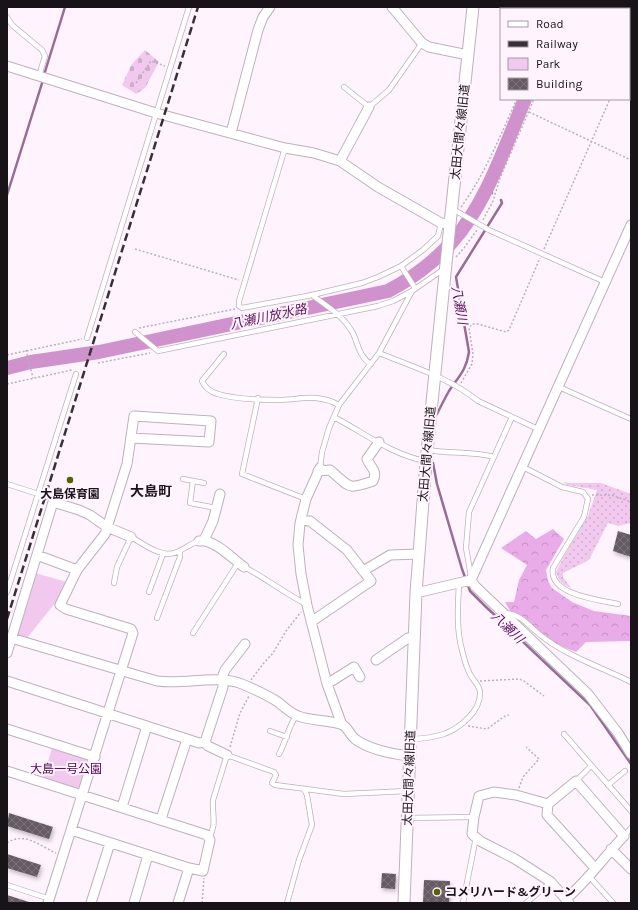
<svg xmlns="http://www.w3.org/2000/svg" width="638" height="910" font-family="Karla,'Noto Sans JP',sans-serif">
  <style>
    .grass { fill: url(#grass-dots) }
    .forest { fill: url(#forest-crowns) }
    .cemetery { fill: url(#cemetery-stones) }
    .park { fill: #f1c9ef }
    .lines { fill: none; stroke-linecap: round; stroke-linejoin: round }
    .stream { stroke: #986c97; stroke-width: 2.5 }
    .river { stroke: #cf92cd; stroke-width: 14 }
    .building { fill: url(#building-cross-hatch); filter: url(#shadow) }
    .service-casing { stroke: #beb0bd; stroke-width: 6 }
    .minor-casing { stroke: #beb0bd; stroke-width: 11 }
    .tertiary-casing { stroke: #beb0bd; stroke-width: 13 }
    .path { stroke: #b9b0b8; stroke-width: 1.5; stroke-dasharray: 2 2; stroke-linecap: butt }
    .service { stroke: #fff; stroke-width: 4.5 }
    .minor { stroke: #fff; stroke-width: 9 }
    .tertiary { stroke: #fff; stroke-width: 11 }
    .rail { stroke: #363136; stroke-width: 2.5; stroke-dasharray: 8 4; stroke-linecap: butt }
    .poi-dot { fill: #566101; stroke: #fff4fe; stroke-width: 1.5 }
    .labels { text-anchor: middle; stroke-width: 4; stroke-linejoin: round; paint-order: stroke }
    .street-label { font-size: 12px; fill: #181318; stroke: #fff4fe }
    .poi-label { font-size: 12px; font-weight: bold; fill: #181318; stroke: #fff4fe }
    .park-label { font-size: 12px; fill: #4e0050; stroke: #fff4fe }
    .water-label { font-size: 13px; font-style: italic; fill: #5c135e; stroke: #fff4fe }
    .quarter-label { font-size: 14px; font-weight: bold; fill: #181318; stroke: #fff4fe }
  </style>
  <defs>
    <pattern id="grass-dots" width="8" height="8" patternUnits="userSpaceOnUse"><rect width="8" height="8" fill="#f1c9ef"/><path d="M2 2h.1M6 6h.1" fill="none" stroke="#ceaccc" stroke-width="1.8" stroke-linecap="round"/></pattern>
    <pattern id="forest-crowns" width="20" height="18" patternUnits="userSpaceOnUse"><rect width="20" height="18" fill="#eaabe9"/><path d="M2 6a3 3 0 1 1 6 0M12 15a3 3 0 1 1 6 0" fill="none" stroke="#c892c7"/></pattern>
    <pattern id="cemetery-stones" width="16" height="16" patternUnits="userSpaceOnUse"><rect width="16" height="16" fill="#f1c9ef"/><path d="M2 7V4a2 2 0 0 1 4 0v3zM10 15v-3a2 2 0 0 1 4 0v3z" fill="#ceaccc"/></pattern>
    <pattern id="building-cross-hatch" width="8" height="8" patternUnits="userSpaceOnUse"><rect width="8" height="8" fill="#665a65"/><path d="M0 0l8 8M0 8l8-8" fill="none" stroke="#7b727a"/></pattern>
    <filter id="shadow"><feDropShadow dx="1.5" dy="2.5" stdDeviation="2" flood-color="#0004"/></filter>
  </defs>
  <rect width="100%" height="100%" fill="#fff4fe"/>
  <path class="grass" d="M563,482l8,1h30l30,11v29l-13,3 -10,-3 -19,37 -26,13v4l8,11c-9,-4 -12,-6 -15,-16l8,-16 24,-40 9,-26 -30,-5z"/>
  <path class="forest" d="M553,529l11,10 -18,31 2,11 4,7 20,14 22,9 37,5v25l-45,1 -10,10 -21,-8 -35,-29 -10,-4 -5,-9h9l5,-22 8,-15 -26,-17 25,-17 10,8z"/>
  <path class="cemetery" d="M145,50l14,12 -14,26 -9,6 -14,-9 9,-20z"/>
  <path class="park" d="M35,573l32,9 -7,15 -33,41 -8,-2 -3,-4z
    M52,748l33,11 2,2 -7,25 -4,3 -33,-11z"/>
  <g class="lines">
    <path class="stream" d="M44,75l21,-68
      M486,189l6,4
      M7,195l36,-115
      M437,414c4,-8 8,-16 12,-23 10,-15 17,-20 20,-39l-13,-75 46,-74 -1,-3
      M433,463l4,21 25,85 8,22 15,15 105,99 41,59"/>
    <path class="river" d="M565,9l1,-2
      M7,368l24,-6 68,-10 289,-61c23,-12 46,-29 63,-48 35,-38 54,-97 74,-144"/>
  </g>
  <path class="building" d="M618,531l13,4v22l-18,-6z
    M9,813l44,14 -4,12 -42,-13z
    M7,854l34,11 -4,12 -30,-9z
    M382,873l14,1 -1,15 -14,-1z
    M424,880l26,1 -1,22h-26z
    M7,895l22,7 -1,1h-21z"/>
  <g class="lines">
    <defs>
      <path id="service" d="M7,17l5,8 30,25 3,6 -6,20
        M344,87l25,20 20,-17 33,-47
        M285,148l-46,153v5l3,2 70,-13 50,-12 16,-6 23,-11 22,-16 15,-14 3,-13
        M452,210l6,2 31,18 116,52
        M401,266l14,22
        M312,295c13,10 30,20 39,35 7,10 7,27 20,34
        M135,332l23,19 220,-45 15,-5 19,-10 32,-22
        M87,338l102,-331
        M379,353c32,13 73,26 99,48l60,28
        M224,354l-22,27c3,7 9,11 16,13 16,5 45,6 61,6 13,0 25,-3 37,-2 9,1 16,3 23,7
        M559,387l72,32
        M258,398l-16,76 64,25
        M334,417c30,16 57,37 91,44
        M428,450c22,4 44,1 66,7
        M523,467l39,20 21,5 5,7 -4,18 -31,51c-5,27 47,32 65,36
        M320,468l2,-16 7,-24 10,-23 40,-52 33,-62
        M183,479l21,4
        M193,481l-3,22 26,5
        M7,484l47,15
        M244,567c22,11 40,26 62,37
        M471,576l-5,-28 3,-36 43,-95
        M114,583l3,-16 14,-30c13,7 31,22 46,15 8,-3 14,-9 22,-11
        M7,592l69,-218
        M149,592l14,-38
        M505,613c16,0 26,16 38,24 24,19 60,31 88,45
        M157,618l23,-61v-6
        M193,633l45,-70
        M270,731l17,6
        M564,734l67,77
        M411,739c10,0 23,-2 33,-5 16,-6 37,-23 36,-42 -1,-8 -7,-11 -10,-18 -4,-7 -6,-16 -8,-24 -6,-22 -4,-44 -3,-67
        M279,754c7,-12 9,-27 17,-38
        M576,781l15,-15
        M608,785l17,-14
        M407,818l67,-1
        M624,836l7,-8
        M209,838c8,-14 3,-23 4,-38l14,-45 47,17 2,3 -4,8 3,2 69,9 63,-3
        M589,876l24,27
        M7,885l43,14
        M287,903l12,-43 13,-35 -5,-30 -3,-6
        M463,903l13,-66
        M526,903l25,-21"/>
      <path id="minor" d="M392,7l30,36 7,4 39,8
        M7,66l149,47 129,35 29,5 26,8 38,26 63,36 9,1
        M231,133l27,-103 5,-13 7,-10
        M340,161l29,-54
        M631,225l-160,355 4,6 113,108 30,39 13,21
        M320,468l-14,31 -6,24 -2,22 3,29 6,31 20,79 15,41
        M318,471l12,-1c21,18 17,20 43,11 5,-11 -2,-12 -6,-22l12,-17
        M301,520l9,1 37,29 24,31 -60,41
        M204,540l9,-19 7,-27
        M199,541c14,-3 34,18 45,26
        M37,555l40,15
        M363,571l27,-16 29,-1
        M416,593l55,-13
        M11,638l146,43c29,4 60,-7 85,3 12,5 25,11 36,18 6,5 12,11 20,14 12,5 34,4 45,9 5,3 7,10 12,14 15,11 37,15 55,17
        M7,653l46,-151 26,8 11,5 17,12 24,10
        M376,660l32,-22 7,-1
        M7,681l180,58 12,4 6,-1 3,4 19,9
        M327,684l27,-17 6,10
        M7,729l88,28
        M205,742l18,-55v-12l2,-5 20,-26
        M7,771l200,64 3,5 -7,31 -14,-3 -118,-38
        M548,804l-32,-9 -22,-3 -15,4 -5,21 -2,17 8,7 35,18 36,23 18,21
        M122,807l25,-81
        M161,819l26,-80
        M611,849l20,20
        M566,899c22,-19 38,-42 58,-63l-48,-55 -28,23 -1,11 48,53
        M48,903l85,-270 -2,-4 -65,-20 -6,-4 17,-35 28,-36 22,-70 7,-48 77,5 -2,21 -78,-4
        M91,903l19,-60
        M134,903l14,-48
        M178,903l11,-35"/>
      <path id="tertiary" d="M404,903l12,-310 10,-131 24,-238 23,-217"/>
    </defs>
    <use href="#service" class="service-casing"/>
    <use href="#minor" class="minor-casing"/>
    <use href="#tertiary" class="tertiary-casing"/>
    <path class="path" d="M557,9v-2
      M573,9v-2
      M629,56l2,-4
      M136,83l15,-22 14,5
      M529,112l102,48
      M461,207c24,-33 39,-71 56,-108
      M483,220l10,-19 7,-23 34,-79
      M135,249l104,31
      M544,249l66,-150
      M456,257l8,-9 13,-18
      M139,328l96,-19
      M26,350l7,28
      M7,355l75,-16
      M98,363l52,-10
      M461,383l11,-19 1,-10 -4,-26 3,-4h6l28,8 3,-2 31,-72
      M7,384l65,-14
      M592,495h19l20,7
      M251,680l12,-16 10,-11 13,-22 15,-19
      M480,681l39,-2 5,2 20,15
      M468,726l19,3 18,-13 4,-1
      M230,747l10,-34 9,-17
      M519,788l4,-11 16,-18 -13,-12
      M7,843c17,-12 33,3 49,10
      M202,903l2,-25"/>
    <use href="#service" class="service"/>
    <use href="#minor" class="minor"/>
    <use href="#tertiary" class="tertiary"/>
    <path class="rail" d="M7,619l191,-612"/>
  </g>
  <g class="poi-dot">
    <circle cx="70" cy="480" r="4"/>
    <circle cx="437" cy="892" r="4"/>
  </g>
  <g class="labels">
    <g class="street-label">
      <text transform="translate(460 132) rotate(-84)" y="4">太田大間々線旧道</text>
      <text transform="translate(427 454) rotate(-85)" y="4">太田大間々線旧道</text>
      <text transform="translate(409 778) rotate(-88)" y="4">太田大間々線旧道</text>
    </g>
    <g class="poi-label">
      <text x="70" y="498">大島保育園</text>
      <text x="445" y="896" text-anchor="start">コメリハード&amp;グリーン</text>
    </g>
    <g class="park-label">
      <text x="66" y="773">大島一号公園</text>
    </g>
    <g class="water-label">
      <text transform="translate(460 305) rotate(80)" y="5">八瀬川</text>
      <text transform="translate(268 316) rotate(-12)" y="5">八瀬川放水路</text>
      <text transform="translate(508 627) rotate(44)" y="5">八瀬川</text>
    </g>
    <g class="quarter-label">
      <text x="151" y="496">大島町</text>
    </g>
  </g>
  <rect width="638" height="910" fill="none" stroke="#181318" stroke-width="16"/>
  <rect x="500" y="8" width="130" height="92" fill="#fff4fe" stroke="#a39aa2"/>
  <rect x="508" y="21" width="20" height="6" fill="#ffffff" stroke="#a39aa2"/>
  <text x="536" y="28" font-size="12" fill="#181318">Road</text>
  <rect x="508" y="41" width="20" height="6" fill="#363136" stroke="#a39aa2"/>
  <text x="536" y="48" font-size="12" fill="#181318">Railway</text>
  <rect x="508" y="58" width="20" height="12" fill="#f1c9ef" stroke="#a39aa2"/>
  <text x="536" y="68" font-size="12" fill="#181318">Park</text>
  <rect x="508" y="78" width="20" height="12" fill="url(#building-cross-hatch)" stroke="#a39aa2"/>
  <text x="536" y="88" font-size="12" fill="#181318">Building</text>
</svg>
